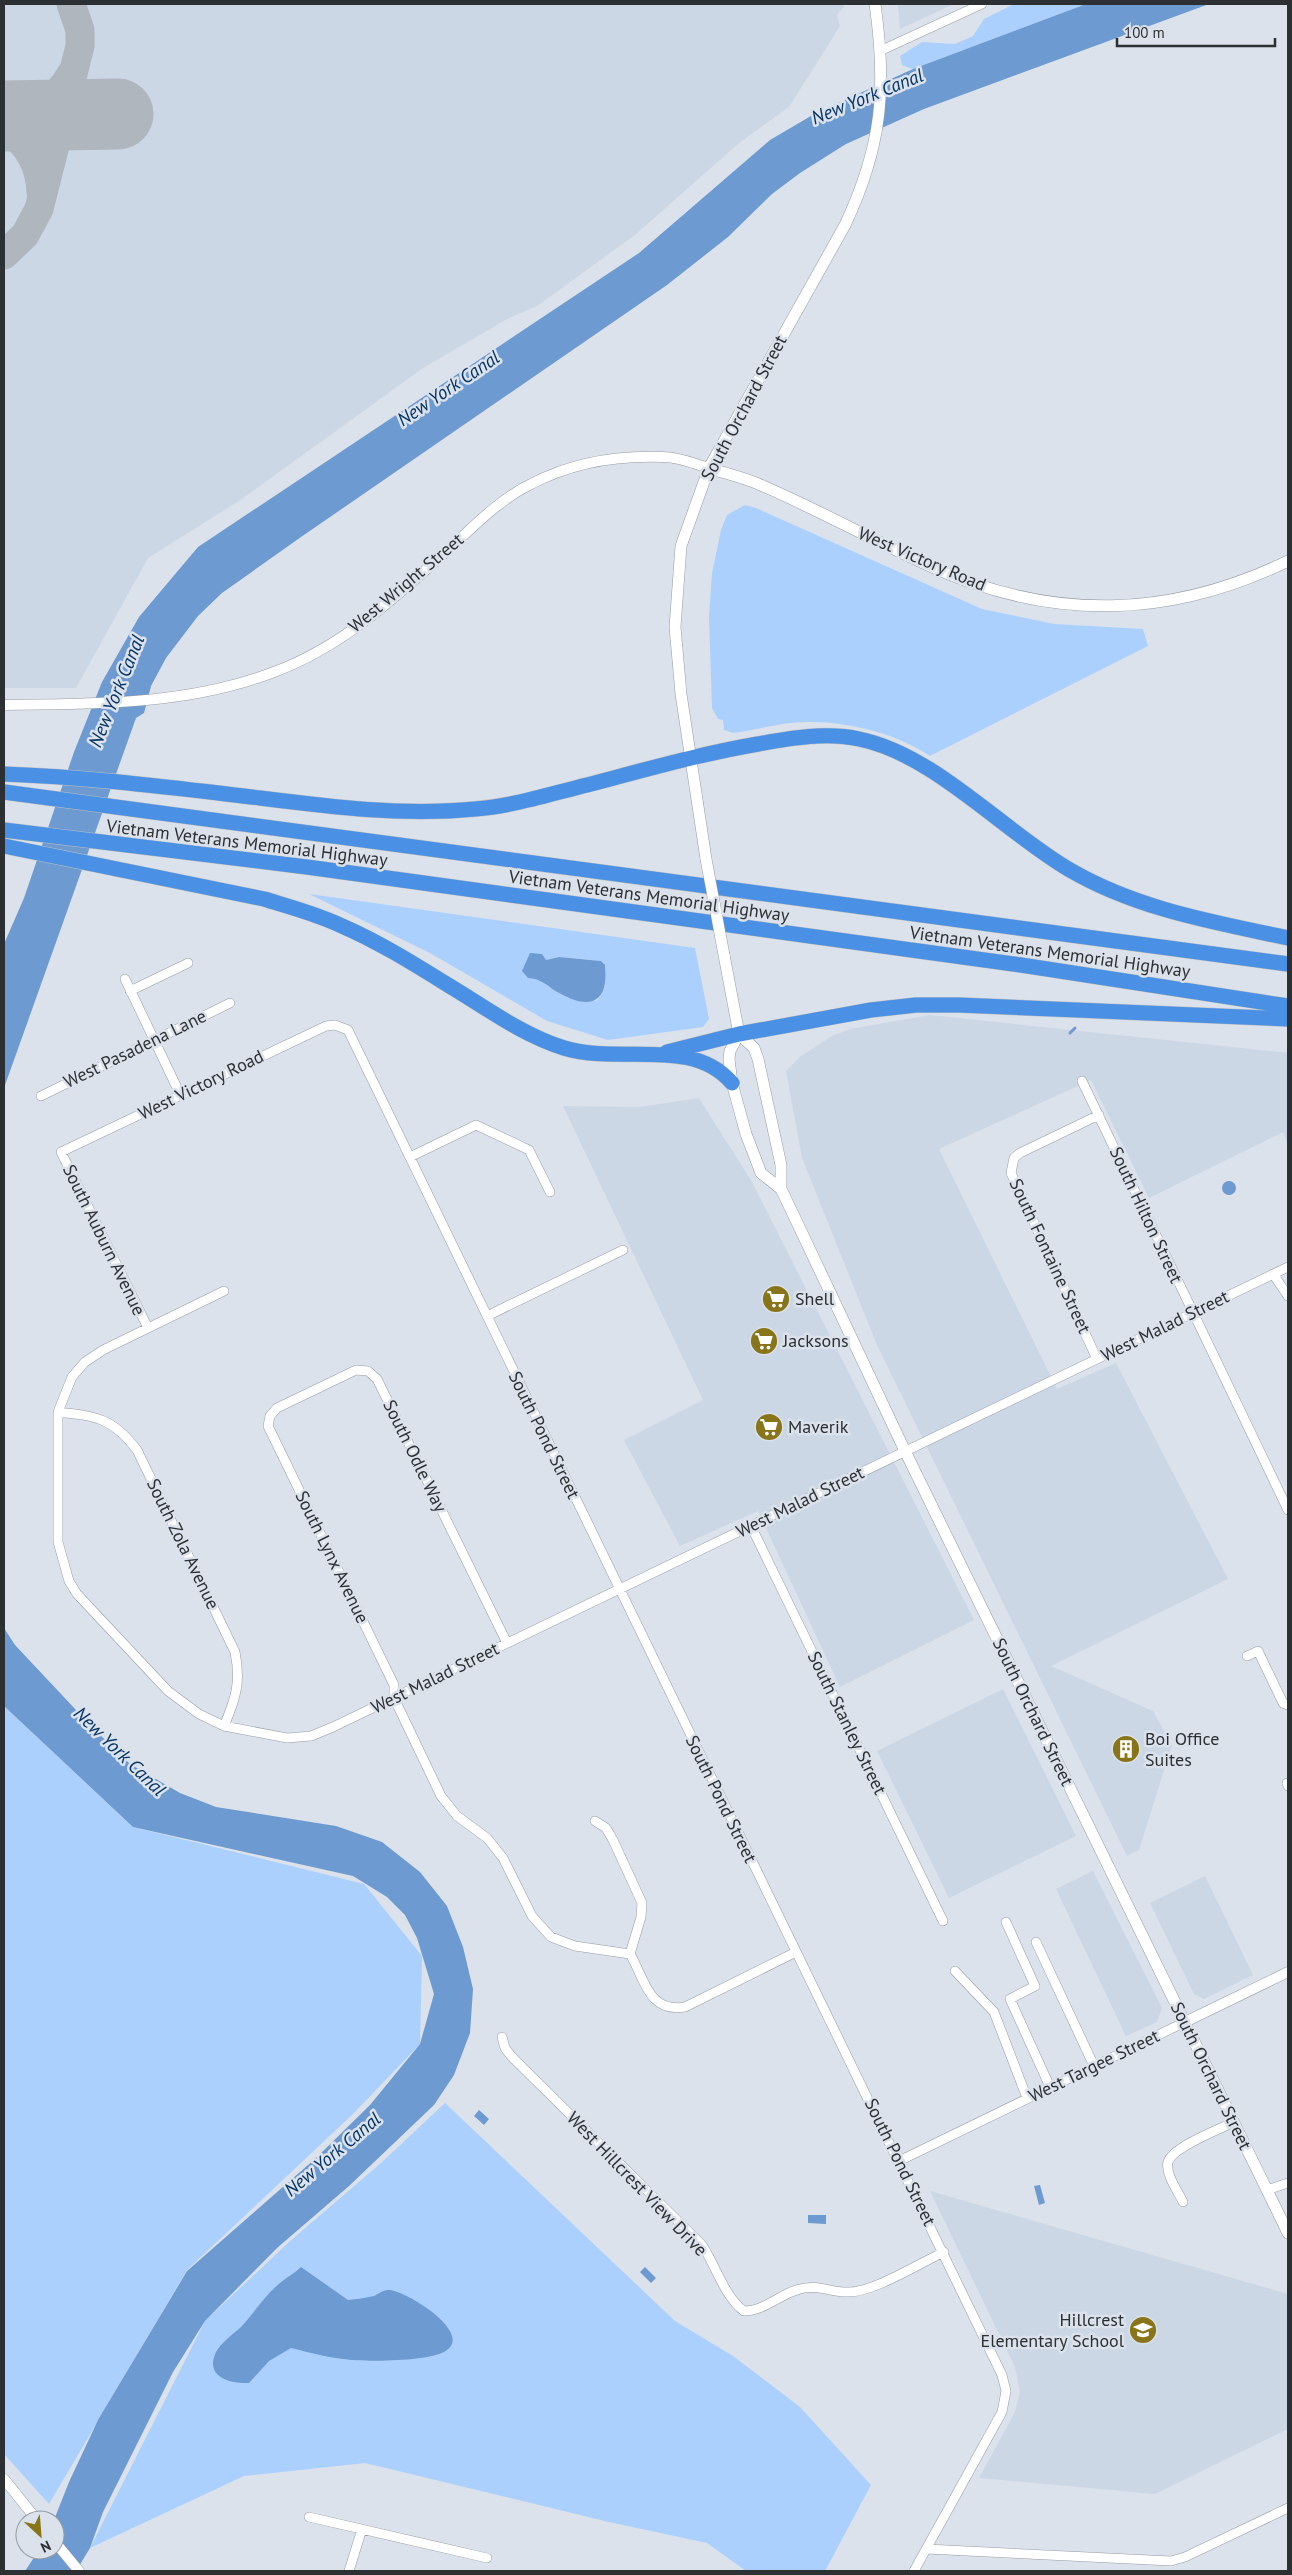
<svg xmlns="http://www.w3.org/2000/svg" width="1292" height="2575" font-family="'PT Sans',sans-serif">
  <style>
    .built { fill: #cbd7e5 }
    .green { fill: #abd0fd; fill-rule: evenodd }
    .water { fill: #6d9ad1 }
    .lines { fill: none; stroke-linecap: round; stroke-linejoin: round }
    .stream { stroke: #6d9ad1; stroke-width: 3 }
    .taxiway { stroke: #b0b6be; stroke-width: 29 }
    .runway { stroke: #b0b6be; stroke-width: 71 }
    .minor-casing { stroke: #959ca4; stroke-width: 10 }
    .tertiary-casing { stroke: #959ca4; stroke-width: 11 }
    .secondary-casing { stroke: #959ca4; stroke-width: 12 }
    .motorway-casing { stroke: #c0c1c2; stroke-width: 16 }
    .minor { stroke: #fff; stroke-width: 9 }
    .tertiary { stroke: #fff; stroke-width: 10 }
    .secondary { stroke: #fff; stroke-width: 11 }
    .motorway { stroke: #4a90e4; stroke-width: 15 }
    .secondary-bridge-casing { stroke: #959ca4; stroke-width: 12; stroke-linecap: butt }
    .secondary-bridge { stroke: #fff; stroke-width: 11 }
    .labels { text-anchor: middle; stroke-width: 5; stroke-linejoin: round; paint-order: stroke }
    .street-label { font-size: 18px; fill: #2d3033; stroke: #dbe2eb }
    .poi-label { font-size: 18px; fill: #2d3033; stroke: #dbe2eb; text-anchor: start }
    .water-label { font-size: 19px; font-style: italic; fill: #043466; stroke: #dbe2eb }
  </style>
  <rect width="100%" height="100%" fill="#dbe2eb"/>
  <path class="built" d="M4,4h839l1,3 -7,8 3,11 -51,81 -50,36 -104,92 -98,71 -28,12 -86,50 -181,131 -94,59 -72,130h-72z
    M898,4h56l-54,25z
    M930,1015l358,38v91l-5,-12 -134,66 -58,-118 -152,69 118,240 59,-26 112,216 -177,87 102,45 19,34 -33,105 -12,6 -250,-511 -75,-187 -16,-87 15,-15 31,-20 18,-7z
    M699,1098l53,84 222,438 -134,67 -82,-176 -78,35 -56,-106 79,-40 -140,-294 76,1z
    M1003,1689l73,147 -127,62 -72,-147z
    M1093,1871l69,137 -5,14 -31,14 -70,-147z
    M1205,1876l48,99 -49,24 -10,-5 -44,-91z
    M930,2191l358,103v135l-133,65 -176,-16 36,-66 5,-20 -5,-25z"/>
  <path class="green" d="M1014,4h72l-173,65 -11,-4 -2,-9 22,-14 33,2 18,-8 11,-17z
    M745,505l11,3 226,101 72,15 89,5 5,17 -218,110c-34,-23 -83,-35 -124,-34 -24,0 -49,8 -73,11l-9,-3 -1,-10 -5,-1 -6,-11 -3,-91 3,-44 9,-43 6,-15z
    M309,894l386,54 14,71 -6,8 -95,13 -61,-19 -117,-68zM559,957l42,4 4,4c2,12 0,29 -9,36l-36,-7 -24,-16 10,-18z
    M4,1706l129,121 231,57 58,72 -2,88 -67,70 -166,156 -138,234 -45,-50z
    M445,2103l230,218 58,35 67,51 71,78 -46,86h-79l-39,-28 -98,-21 -244,-59 -121,13 -154,72 115,-227 84,-79 92,-79z"/>
  <path class="water" d="M1086,4h123l-285,105 -78,35 -46,29 -28,21 -44,43 -61,48 -366,252 -79,56 -24,23 -32,42 -15,28 -7,27 -8,5 -132,370v-144l20,-46 50,-146 28,-70 37,-65 59,-70 441,-294 131,-113 46,-27 97,-44z
    M530,953l12,1 4,6 13,-3 42,4 4,4c4,39 -15,45 -46,28 -11,-6 -18,-15 -31,-15l-6,-7z
    M1222 1188a7 7 0 1 1 14 0a7 7 0 1 1-14 0Z
    M4,1628l11,17 77,82 38,37 50,29 36,14 120,19 46,16 38,30 27,34 16,41 10,42 -3,44 -16,42 -20,30 -85,81 -72,62 -72,73 -32,51 -70,140 -13,36 -14,23h-51l14,-21h16l-1,-30 15,-38 29,-62 89,-149 129,-113 54,-53 50,-61 14,-50 -17,-56 -12,-23 -18,-18 -34,-21 -220,-49 -129,-121z
    M479,2110l10,9 -5,6 -10,-9z
    M1040,2185l5,18 -6,2 -5,-19z
    M808,2215h18v9l-18,-1z
    M301,2267l47,33c9,-1 17,-2 26,-4 4,-2 9,-6 14,-6 15,-1 85,41 59,60 -15,12 -83,12 -104,9 -18,-2 -35,-7 -52,-11l-22,13 -20,22c-19,1 -45,-6 -33,-31 5,-9 17,-18 25,-25 13,-14 24,-32 39,-44 7,-6 15,-10 21,-16z
    M645,2267l11,11 -5,5 -11,-11z"/>
  <g class="lines">
    <path class="stream" d="M1070,1033l5,-5"/>
    <path class="taxiway" d="M7,116c29,-7 49,-15 64,-42
      M4,128c24,15 36,36 37,64
      M4,255l21,-20 14,-26 41,-163v-16l-9,-26"/>
    <path class="runway" d="M4,116l114,-2"/>
    <defs>
      <path id="minor" d="M882,50l100,-46
        M125,979l55,115
        M130,991l58,-28
        M1082,1081l206,429
        M41,1096l189,-93
        M410,1157l66,-32 53,25 21,42
        M1273,1274l15,22
        M224,1291l-121,59 -18,12 -13,15 -14,35v130l11,39 8,13 91,97 31,23 25,12 63,12 24,-2 22,-9 955,-460
        M487,1316l136,-66
        M148,1328l-87,-176 265,-126 9,-1 13,5 654,1345 4,16 -4,21 -88,159
        M1097,1359l-86,-186 3,-15 6,-5 79,-38
        M58,1412c38,4 55,6 79,38l98,202c6,30 1,46 -11,74
        M751,1526l192,395
        M507,1643l-130,-264 -9,-8 -12,-1 -79,38 -7,8 -2,10 126,259v13l47,98 16,20 30,22 16,20 29,58 19,21 24,9 55,8c15,25 18,59 55,53l111,-55
        M1247,1656l11,-5 25,52 5,2
        M1287,1783l1,3
        M595,1821l11,7 7,12 29,63 -1,14 -11,37
        M1006,1922l29,64 -25,13 40,88
        M1036,1942l58,124
        M955,1971l39,41 33,86
        M502,2037l3,11 6,8 191,189c13,19 23,53 42,66 21,0 37,-18 56,-22 17,-5 33,4 49,3 25,0 71,-29 95,-40
        M899,2161l286,-139
        M1267,2190l21,-7
        M1183,2202c-5,-11 -18,-28 -15,-40 4,-15 52,-33 66,-40
        M309,2517l178,41
        M926,2549l245,12 14,-4 103,-49
        M349,2571l13,-42"/>
      <path id="tertiary" d="M4,705c91,-1 184,0 270,-33 68,-25 122,-75 175,-123 25,-23 51,-50 82,-65 42,-22 86,-29 133,-27 15,0 31,7 45,11
        M1185,2022l103,-50
        M4,2479l33,41
        M55,2542l24,29"/>
      <path id="secondary" d="M709,468c18,6 37,10 54,18 58,25 113,56 171,82 121,53 236,50 354,-7
        M706,859l-25,-165 -6,-67 6,-81 28,-78 136,-243c37,-78 42,-137 30,-221
        M724,955l15,79 15,14 4,11 23,106v24
        M739,1034l-9,17 -1,8 3,24 14,51 15,39 20,16 13,27 111,235 383,782"/>
      <path id="motorway" d="M4,774c85,3 170,14 256,24 71,9 143,18 215,11 38,-3 76,-15 112,-24 57,-15 113,-31 171,-41 34,-6 67,-12 101,-5 75,15 144,92 211,131 67,39 143,52 218,68
        M4,792l1284,172
        M4,830l303,37 714,98 267,41
        M4,846l260,53c26,8 53,15 78,27 37,16 72,38 106,59 37,22 74,50 116,63 55,17 128,-12 168,35
        M667,1052l72,-18 132,-24 45,-5h43l329,14"/>
    </defs>
    <use href="#minor" class="minor-casing"/>
    <use href="#tertiary" class="tertiary-casing"/>
    <use href="#secondary" class="secondary-casing"/>
    <use href="#motorway" class="motorway-casing"/>
    <use href="#minor" class="minor"/>
    <use href="#tertiary" class="tertiary"/>
    <use href="#secondary" class="secondary"/>
    <use href="#motorway" class="motorway"/>
    <defs>
      <path id="secondary-bridge" d="M706,859l18,96"/>
    </defs>
    <use href="#secondary-bridge" class="secondary-bridge-casing"/>
    <use href="#secondary-bridge" class="secondary-bridge"/>
  </g>
  <defs>
    <symbol id="supermarket-disc" viewBox="-11 -11 22 22"><circle r="9.5" fill="#897519" stroke="#dbe2eb"/><path d="M-6-5.5h2.5l.6 2H6L4.5 2H-2.5L-4.4-4H-6ZM-1.5 3.2a1.3 1.3 0 1 0 .1 0ZM3 3.2a1.3 1.3 0 1 0 .1 0Z" fill="#fff"/></symbol>
    <symbol id="building-disc" viewBox="-11 -11 22 22"><circle r="9.5" fill="#897519" stroke="#dbe2eb"/><path d="M-4-6H4V6H1V3H-1V6H-4ZM-2.5-4.3h1.7v1.8h-1.7ZM.8-4.3h1.7v1.8H.8ZM-2.5-1h1.7V.8h-1.7ZM.8-1h1.7V.8H.8Z" fill="#fff"/></symbol>
    <symbol id="school-disc" viewBox="-11 -11 22 22"><circle r="9.5" fill="#897519" stroke="#dbe2eb"/><path d="M0-5L7-2L0 1L-7-2ZM-4 1L0 2.5L4 1V4Q0 6-4 4Z" fill="#fff"/></symbol>
  </defs>
  <g fill-rule="evenodd">
    <use href="#supermarket-disc" x="760" y="1283" width="32" height="32"/>
    <use href="#supermarket-disc" x="748" y="1325" width="32" height="32"/>
    <use href="#supermarket-disc" x="753" y="1411" width="32" height="32"/>
    <use href="#building-disc" x="1110" y="1733" width="32" height="32"/>
    <use href="#school-disc" x="1127" y="2314" width="32" height="32"/>
  </g>
  <g class="labels">
    <g class="street-label">
      <text transform="translate(744 408) rotate(-62)" y="6">South Orchard Street</text>
      <text transform="translate(922 559) rotate(23)" y="6">West Victory Road</text>
      <text transform="translate(406 583) rotate(-40)" y="6">West Wright Street</text>
      <text transform="translate(247 843) rotate(7)" y="6">Vietnam Veterans Memorial Highway</text>
      <text transform="translate(649 896) rotate(8)" y="6">Vietnam Veterans Memorial Highway</text>
      <text transform="translate(1050 952) rotate(8)" y="6">Vietnam Veterans Memorial Highway</text>
      <text transform="translate(135 1049) rotate(-26)" y="6">West Pasadena Lane</text>
      <text transform="translate(201 1085) rotate(-26)" y="6">West Victory Road</text>
      <text transform="translate(1146 1215) rotate(65)" y="6">South Hilton Street</text>
      <text transform="translate(104 1240) rotate(64)" y="6">South Auburn Avenue</text>
      <text transform="translate(1050 1256) rotate(65)" y="6">South Fontaine Street</text>
      <text transform="translate(1165 1326) rotate(-26)" y="6">West Malad Street</text>
      <text transform="translate(544 1435) rotate(64)" y="6">South Pond Street</text>
      <text transform="translate(415 1456) rotate(64)" y="6">South Odle Way</text>
      <text transform="translate(800 1502) rotate(-26)" y="6">West Malad Street</text>
      <text transform="translate(183 1544) rotate(64)" y="6">South Zola Avenue</text>
      <text transform="translate(332 1557) rotate(64)" y="6">South Lynx Avenue</text>
      <text transform="translate(435 1678) rotate(-26)" y="6">West Malad Street</text>
      <text transform="translate(1033 1712) rotate(64)" y="6">South Orchard Street</text>
      <text transform="translate(847 1723) rotate(64)" y="6">South Stanley Street</text>
      <text transform="translate(721 1799) rotate(64)" y="6">South Pond Street</text>
      <text transform="translate(1094 2066) rotate(-26)" y="6">West Targee Street</text>
      <text transform="translate(1211 2076) rotate(64)" y="6">South Orchard Street</text>
      <text transform="translate(900 2162) rotate(64)" y="6">South Pond Street</text>
      <text transform="translate(637 2184) rotate(46)" y="6">West Hillcrest View Drive</text>
    </g>
    <g class="poi-label">
      <text x="795" y="1305">Shell</text>
      <text x="783" y="1347">Jacksons</text>
      <text x="788" y="1433">Maverik</text>
      <text x="1145" y="1745">Boi Office<tspan x="1145" dy="21">Suites</tspan></text>
      <text x="1124" y="2326" text-anchor="end">Hillcrest<tspan x="1124" dy="21">Elementary School</tspan></text>
    </g>
    <g class="water-label">
      <text transform="translate(867 96) rotate(-22)" y="7">New York Canal</text>
      <text transform="translate(448 388) rotate(-34)" y="7">New York Canal</text>
      <text transform="translate(116 691) rotate(-68)" y="7">New York Canal</text>
      <text transform="translate(120 1751) rotate(44)" y="7">New York Canal</text>
      <text transform="translate(332 2154) rotate(-40)" y="7">New York Canal</text>
    </g>
  </g>
  <rect width="1292" height="2575" fill="none" stroke="#2d3033" stroke-width="10"/>
  <g transform="translate(40 2535) rotate(154)"><circle r="24" fill="#dbe2eb" stroke="#959ba1"/>
  <path d="M0-4L9 19L0 12L-9 19Z" fill="#897519"/>
  <text y="-8" font-size="14" font-weight="bold" text-anchor="middle" fill="#2d3033">N</text>
  </g>
  <path d="M1117 38v8h158v-8" fill="none" stroke="#2d3033" stroke-width="2.5"/>
  <text x="1124" y="38" font-size="15" fill="#2d3033" stroke="#dbe2eb" stroke-width="4" paint-order="stroke">100 m</text>
</svg>
